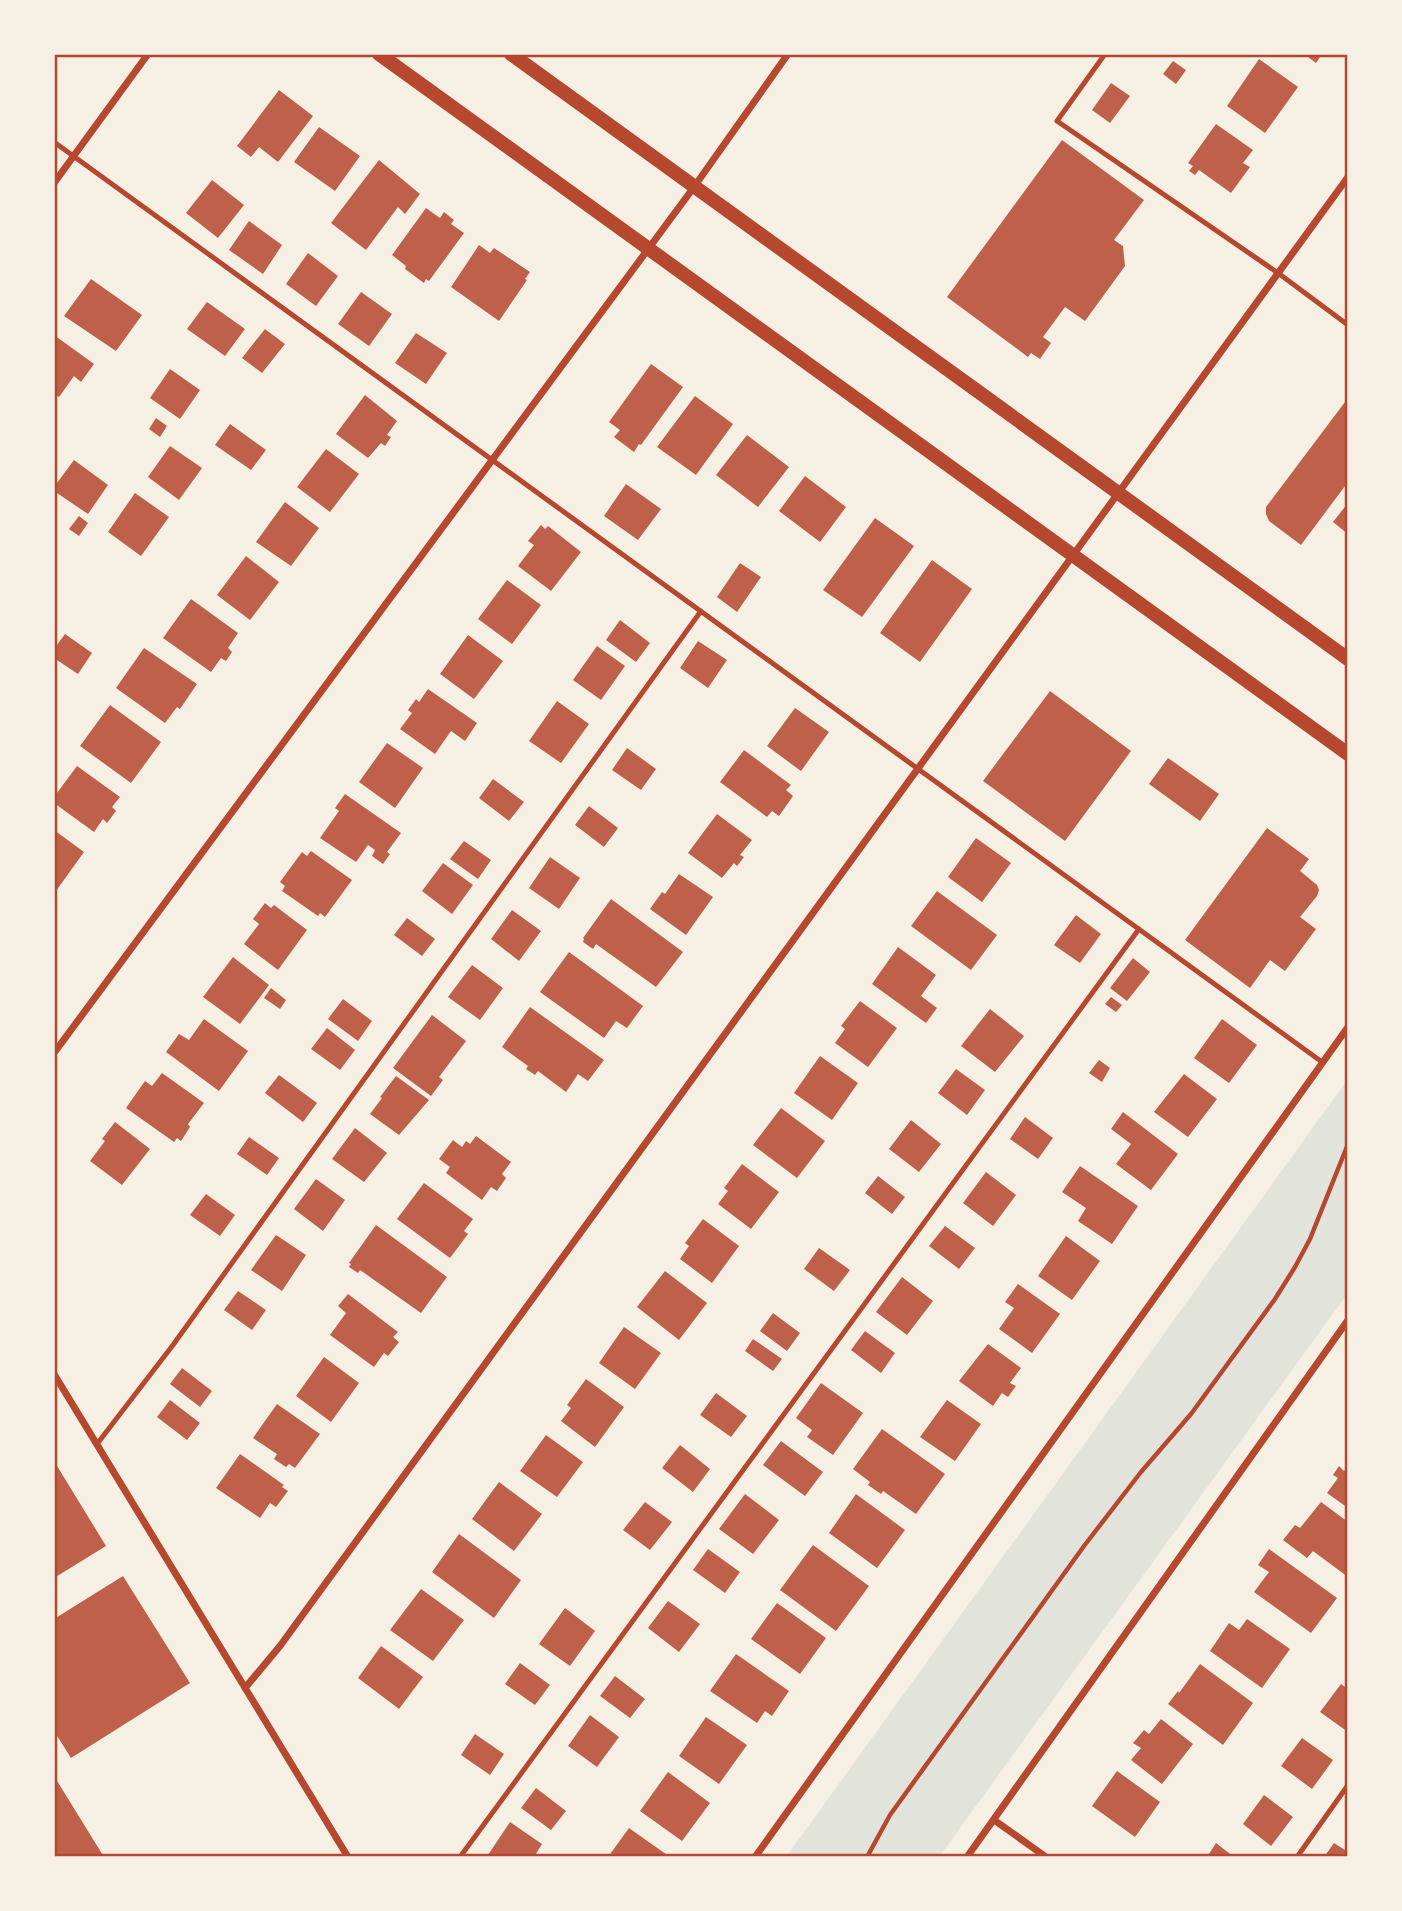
<svg xmlns="http://www.w3.org/2000/svg" width="1402" height="1911" font-family="Karla,sans-serif">
  <style>
    .green { fill: #e2e4dc }
    .building { fill: #bf614a }
    .lines { fill: none; stroke-linecap: round; stroke-linejoin: round }
    .path { stroke: #b5482f; stroke-width: 4.5 }
    .service { stroke: #b5482f; stroke-width: 5 }
    .minor { stroke: #b5482f; stroke-width: 7 }
    .secondary { stroke: #b5482f; stroke-width: 14 }
    .neatline { fill: none; stroke: #b5482f; stroke-width: 2.5 }
  </style>
  <rect width="100%" height="100%" fill="#f6efe4"/>
  <path class="green" d="M1348,1079v214l-409,564h-153z"/>
  <path class="building" d="M1304,54h18l-6,9z
    M1259,59l39,28 -33,46 -38,-27z
    M1173,61l13,9 -10,14 -13,-10z
    M1111,83l19,13 -20,27 -18,-13z
    M279,90l34,26 -35,46 -19,-15 -8,10 -14,-11z
    M1216,124l37,26 -10,13 7,4 -19,26 -32,-23 -4,5 -6,-4 4,-5 -5,-3z
    M319,127l41,29 -25,35 -41,-29z
    M1062,140l82,60 -30,40 9,6 2,20 -40,55 -20,-14 -22,30 8,6 -11,16 -9,-6 -3,4 -81,-60z
    M379,160l41,34 -15,20 -7,-7 -32,43 -35,-27z
    M212,180l32,25 -26,33 -32,-25z
    M426,208l14,10 4,-6 10,8 -3,4 13,9 -35,48 -3,-2 -2,4 -19,-14 1,-3 -14,-11z
    M249,221l33,24 -19,29 -34,-24z
    M479,245l11,8 4,-5 36,24 -5,7 2,1 -28,41 -48,-34z
    M308,253l30,23 -22,30 -30,-22z
    M91,279l51,36 -26,36 -52,-35z
    M361,292l31,22 -23,32 -31,-22z
    M207,302l38,27 -20,27 -38,-27z
    M265,329l20,15 -23,29 -20,-15z
    M416,333l31,20 -21,31 -31,-21z
    M54,335l40,29 -13,18 -7,-6 -15,21 -5,-3z
    M651,364l32,23 -42,58 -2,-1 -5,8 -20,-15 6,-7 -11,-8z
    M170,369l30,21 -20,29 -30,-21z
    M365,395l32,26 -10,14 4,2 -6,9 -4,-3 -13,15 -32,-24z
    M695,396l38,28 -37,51 -39,-28z
    M1348,398v84l-47,63 -32,-24 -3,-7v-7z
    M156,418l11,8 -7,11 -11,-8z
    M230,424l36,26 -15,20 -36,-25z
    M747,435l42,32 -31,40 -42,-32z
    M170,446l32,22 -23,32 -31,-23z
    M326,449l33,25 -29,38 -33,-25z
    M74,460l34,25 -20,29 -34,-23v-4z
    M805,476l41,31 -26,35 -41,-31z
    M626,484l35,25 -23,31 -34,-24z
    M135,493l34,24 -28,39 -33,-24z
    M285,502l34,26 -28,38 -35,-24z
    M1348,503v31l-15,-12z
    M79,516l9,7 -9,13 -10,-7z
    M875,518l39,28 -52,71 -39,-27z
    M541,525l4,4 3,-3 33,26 -30,39 -33,-25 16,-21 -6,-4z
    M246,556l33,26 -29,38 -33,-25z
    M932,560l40,29 -52,73 -40,-29z
    M740,563l21,14 -24,35 -20,-15z
    M507,580l34,25 -29,39 -34,-25z
    M191,599l47,34 -10,15 4,4 -6,9 -5,-3 -10,14 -48,-34z
    M620,620l30,23 -14,19 -30,-22z
    M65,634l27,19 -14,21 -24,-16v-9z
    M468,635l35,26 -29,38 -34,-25z
    M698,641l29,19 -19,28 -28,-20z
    M597,646l28,20 -24,34 -28,-20z
    M144,648l53,36 -17,25 -3,-2 -12,16 -49,-35z
    M428,689l49,34 -12,18 -14,-10 -16,23 -35,-25 12,-16 -4,-3 8,-11 3,3z
    M1050,691l81,60 -66,90 -82,-60z
    M557,701l32,23 -28,39 -32,-22z
    M110,705l51,37 -30,41 -51,-37z
    M795,708l34,24 -28,39 -34,-25z
    M387,743l36,25 -28,40 -36,-26z
    M627,748l29,21 -15,21 -29,-20z
    M744,750l47,35 -5,5 7,6 -14,20 -7,-5 -5,6 -47,-35z
    M1168,758l51,36 -19,27 -51,-37z
    M77,766l43,31 -8,10 4,4 -9,12 -4,-4 -9,13 -40,-29v-6z
    M493,779l31,23 -15,19 -30,-23z
    M345,794l56,39 -14,19 3,2 -7,10 -11,-8 3,-6 -7,-5 -12,17 -36,-24 19,-27 -4,-3z
    M589,806l29,22 -14,19 -29,-22z
    M717,814l35,26 -12,15 4,2 -7,9 -3,-3 -12,15 -34,-25z
    M1267,828l42,31 -9,12 17,14 2,5 -2,6 -17,21 16,12 -31,42 -15,-11 -20,28 -65,-48z
    M54,830l30,22 -28,39 -2,-2z
    M976,838l35,25 -29,39 -34,-25z
    M464,841l27,19 -13,19 -28,-20z
    M311,851l41,29 -27,37 -5,-4 -2,3 -36,-25 3,-5 -5,-4 22,-30 5,4z
    M550,857l30,21 -21,31 -30,-21z
    M443,863l30,22 -21,29 -30,-23z
    M679,874l34,23 -27,38 -36,-26 12,-17 3,2z
    M937,891l60,44 -26,35 -60,-44z
    M611,899l72,53 -27,35 -60,-43 -3,5 -10,-7 1,-3 -1,-1z
    M265,903l6,5 3,-3 33,25 -29,40 -34,-26 15,-20 -6,-5z
    M512,910l29,21 -22,30 -28,-22z
    M1076,915l25,19 -21,29 -26,-18z
    M407,918l28,21 -13,17 -28,-21z
    M898,947l38,28 -15,21 16,12 -11,15 -54,-39z
    M569,952l74,54 -16,22 -11,-7 -12,17 -64,-46z
    M233,957l36,28 -29,39 -37,-27z
    M1133,958l17,14 -23,29 -17,-13z
    M472,965l31,23 -23,32 -32,-23z
    M271,988l15,12 -6,9 -16,-11z
    M1111,997l11,8 -6,7 -11,-8z
    M343,999l29,22 -14,20 -30,-22z
    M860,1001l37,27 -29,39 -33,-24 10,-14 -4,-3z
    M530,1007l74,53 -16,21 -10,-7 -12,18 -28,-21 -3,4 -9,-6 2,-3 -26,-19z
    M990,1009l34,27 -29,36 -34,-26z
    M432,1015l34,26 -27,36 4,3 -12,16 -38,-28z
    M204,1019l44,32 -29,40 -53,-39 13,-18 10,6z
    M1222,1019l35,26 -28,38 -35,-25z
    M327,1028l28,22 -15,20 -29,-21z
    M820,1056l38,27 -26,37 -38,-27z
    M1099,1060l11,8 -8,14 -13,-9z
    M956,1069l29,21 -18,25 -29,-22z
    M162,1073l42,30 -16,21 2,3 -9,14 -4,-3 -3,4 -48,-34 19,-27 7,5z
    M1184,1074l33,25 -29,38 -34,-25z
    M279,1075l38,28 -14,19 -38,-29z
    M396,1076l33,24 -30,35 -29,-21 12,-16 -2,-1z
    M781,1108l44,33 -28,37 -44,-33z
    M1123,1112l55,42 -27,36 -35,-26 15,-20 -20,-15z
    M1025,1117l28,21 -15,21 -28,-20z
    M911,1120l30,24 -22,28 -30,-23z
    M115,1122l35,27 -28,36 -32,-24 15,-20 -3,-2z
    M355,1128l32,25 -23,29 -32,-23z
    M476,1136l35,26 -9,12 4,4 -9,13 -6,-4 -9,13 -36,-27 4,-6 -11,-8 14,-19 9,7 4,-6 4,3z
    M249,1137l30,21 -12,17 -30,-21z
    M742,1164l37,28 -28,37 -33,-25 10,-13 -4,-3z
    M1080,1166l58,40 -26,38 -34,-23 8,-13 -24,-16z
    M986,1172l30,23 -23,31 -30,-23z
    M878,1176l27,21 -13,17 -27,-21z
    M316,1179l29,21 -22,31 -29,-22z
    M424,1183l49,36 -9,12 4,3 -18,24 -53,-39z
    M206,1194l29,21 -15,21 -30,-21z
    M703,1219l36,27 -27,37 -32,-24 9,-13 -4,-3z
    M376,1225l71,52 -26,36 -61,-43 -2,3 -9,-6 2,-3 -2,-1z
    M945,1226l30,22 -16,21 -30,-23z
    M276,1235l30,20 -24,36 -31,-21z
    M1066,1236l34,25 -28,39 -34,-24z
    M819,1248l31,22 -16,21 -30,-22z
    M665,1271l42,32 -28,37 -42,-33z
    M902,1277l31,24 -26,34 -31,-23z
    M1018,1284l42,30 -28,39 -33,-24 15,-21 -9,-6z
    M238,1291l28,19 -14,20 -28,-20z
    M348,1294l50,38 -5,5 6,5 -11,14 -4,-3 -10,14 -44,-32 16,-22 -8,-7z
    M773,1313l27,20 -13,18 -27,-20z
    M624,1327l37,26 -26,36 -36,-26z
    M865,1331l30,22 -14,20 -30,-23z
    M753,1339l29,20 -9,12 -28,-20z
    M988,1344l33,24 -11,15 6,3 -8,11 -6,-4 -9,13 -34,-25z
    M324,1357l35,26 -28,39 -35,-26z
    M182,1368l30,23 -12,16 -30,-23z
    M586,1379l38,28 -29,40 -34,-26 10,-13 -4,-3z
    M821,1383l42,30 -30,42 -26,-18 5,-7 -16,-12z
    M716,1393l31,23 -16,21 -31,-22z
    M170,1400l30,23 -13,17 -30,-23z
    M947,1400l34,24 -26,37 -35,-24z
    M277,1404l43,30 -25,34 -6,-4 -3,3 -12,-8 3,-5 -24,-16z
    M882,1429l63,45 -29,40 -33,-23 -2,3 -13,-9 2,-3 -17,-13z
    M546,1435l37,27 -26,35 -37,-26z
    M781,1441l42,31 -18,24 -42,-31z
    M680,1445l30,24 -17,23 -31,-24z
    M240,1454l44,31 -2,2 6,4 -12,16 -6,-4 -10,15 -44,-30z
    M54,1461l52,85 -52,32z
    M1339,1466l5,5 4,-5v42l-21,-15 11,-15 -5,-3z
    M499,1482l43,32 -28,37 -42,-32z
    M745,1494l34,26 -26,34 -34,-25z
    M856,1494l49,36 -28,38 -48,-35z
    M645,1502l27,20 -22,28 -27,-20z
    M1321,1502l27,20v55l-35,-26 -6,7 -24,-18 12,-15 5,3z
    M459,1534l62,46 -27,38 -62,-46z
    M813,1545l56,41 -33,45 -56,-41z
    M708,1549l32,23 -15,21 -32,-23z
    M1269,1549l68,49 -26,35 -57,-41 15,-20 -11,-7z
    M123,1576l67,107 -119,75 -17,-27v-112z
    M421,1589l43,31 -31,41 -43,-31z
    M668,1601l32,23 -21,28 -31,-24z
    M777,1603l49,35 -26,36 -49,-35z
    M565,1608l30,23 -25,35 -31,-22z
    M1247,1619l43,30 -28,39 -52,-37 19,-28 10,7z
    M381,1646l42,31 -24,32 -41,-31z
    M736,1654l53,37 -17,25 -7,-5 -8,12 -47,-32z
    M520,1663l30,22 -15,20 -30,-21z
    M1200,1664l53,39 -30,42 -55,-41 10,-13 1,2z
    M615,1676l30,23 -15,19 -30,-22z
    M1341,1684l7,5v43l-28,-20z
    M590,1715l29,22 -22,30 -29,-21z
    M706,1717l41,28 -28,39 -40,-28z
    M1161,1719l32,25 -31,40 -31,-24 10,-12 -8,-5 11,-13 5,4z
    M475,1734l29,20 -14,21 -29,-20z
    M1302,1738l31,22 -21,29 -31,-23z
    M1117,1771l43,31 -25,35 -43,-31z
    M668,1772l42,31 -28,38 -42,-30z
    M54,1776l50,81h-50z
    M536,1788l30,23 -15,19 -30,-22z
    M1264,1795l29,22 -22,29 -28,-22z
    M510,1822l32,22 -8,13h-44l-2,-2z
    M629,1828l41,29h-62z
    M1216,1843l18,14h-27z
    M1334,1843l14,9v5h-24z"/>
  <g class="lines">
    <path class="path" d="M867,1857l23,-42 194,-269 57,-74 50,-58 84,-115 20,-32 15,-28 38,-95"/>
    <path class="service" d="M1105,54l-48,67 221,152 70,52
      M54,142l1268,920
      M97,1444l76,-99 528,-734
      M460,1857l679,-928
      M1297,1857l51,-72"/>
    <path class="minor" d="M54,183l94,-129
      M54,1053l640,-866 94,-133
      M54,1374l294,483
      M245,1688l35,-42 1068,-1469
      M994,1820l52,37
      M755,1857l593,-830
      M967,1857l381,-537"/>
    <path class="secondary" d="M379,54l969,700
      M511,54l837,605"/>
  </g>
  <rect width="1402" height="1911" fill="none" stroke="#f6efe4" stroke-width="112"/>
  <rect x="56" y="56" width="1290" height="1799" class="neatline"/>
</svg>
